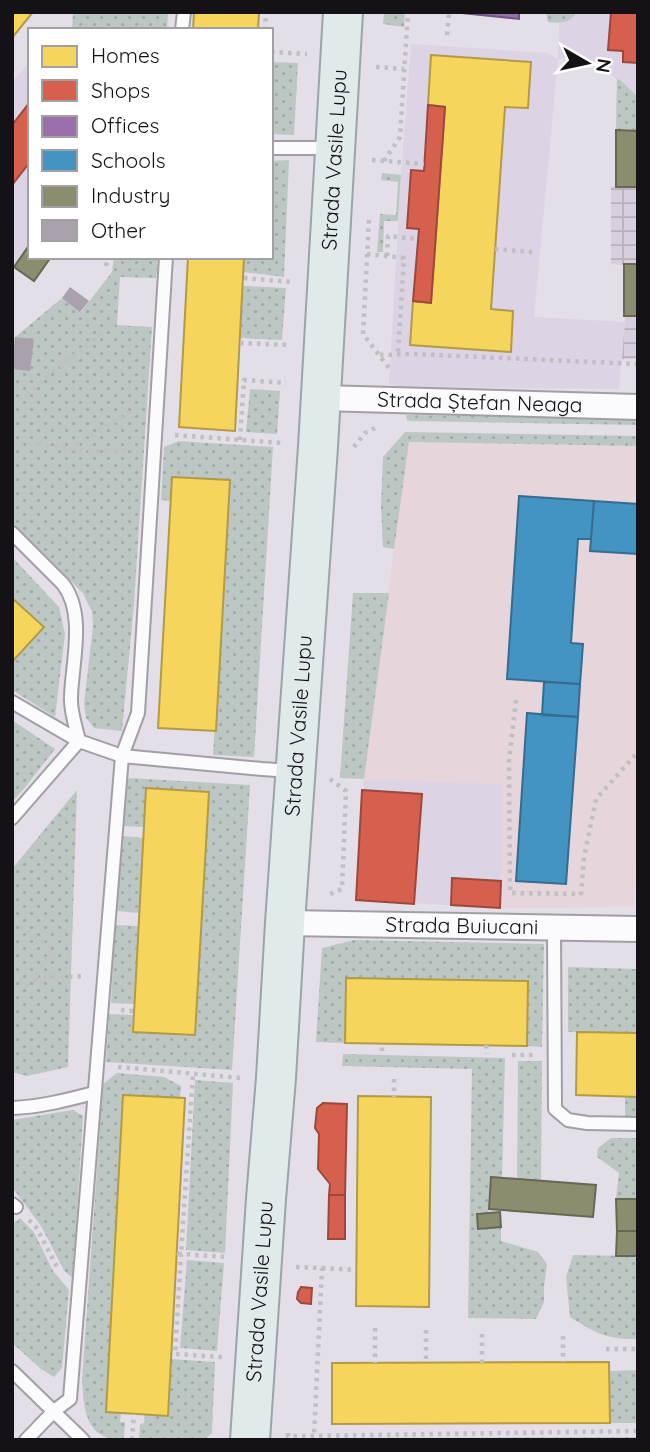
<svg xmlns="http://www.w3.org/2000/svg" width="650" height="1452" font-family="Quicksand,sans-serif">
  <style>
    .built { fill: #dcd3e4 }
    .industrial { fill: url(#industrial-grid) }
    .education { fill: #e6d5db }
    .garden { fill: url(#garden-dots) }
    .homes { fill: #f6d55c; stroke: #b29a47; stroke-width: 2 }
    .shops { fill: #d6604d; stroke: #9c483d; stroke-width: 2 }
    .offices { fill: #9970ab; stroke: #71547f; stroke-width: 2 }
    .schools { fill: #4393c3; stroke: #356c8f; stroke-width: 2 }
    .industry { fill: #8c8c6e; stroke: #686754; stroke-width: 2 }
    .building { fill: #a9a2ac }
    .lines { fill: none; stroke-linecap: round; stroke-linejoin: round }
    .service-casing { stroke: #a29ea5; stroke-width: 16 }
    .minor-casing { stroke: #a29ea5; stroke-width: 28 }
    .primary-casing { stroke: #98a5a9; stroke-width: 42 }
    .path { stroke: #c0bfc2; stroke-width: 4.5; stroke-dasharray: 3.5 5; stroke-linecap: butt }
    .service { stroke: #fbfafc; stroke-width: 12 }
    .minor { stroke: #fbfafc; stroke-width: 24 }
    .primary { stroke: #e1eaeb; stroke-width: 38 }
    .labels { text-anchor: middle; stroke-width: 7; stroke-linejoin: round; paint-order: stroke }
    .street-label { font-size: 21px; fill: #141117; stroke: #fff }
  </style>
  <defs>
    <pattern id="industrial-grid" width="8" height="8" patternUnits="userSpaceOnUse" patternTransform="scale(1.75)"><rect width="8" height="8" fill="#d8cedd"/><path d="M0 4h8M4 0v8" fill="none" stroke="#b8b0bd"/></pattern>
    <pattern id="garden-dots" width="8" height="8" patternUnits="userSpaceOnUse" patternTransform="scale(1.75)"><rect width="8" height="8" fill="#bcc7c4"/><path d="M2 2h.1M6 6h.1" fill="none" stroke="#a1aaa8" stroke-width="1.8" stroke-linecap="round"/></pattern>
  </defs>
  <rect width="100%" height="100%" fill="#e3dee8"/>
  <path class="built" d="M546,12h92v119l-22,-1 1,-50 -7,-7 -14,-10 -23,-5 -15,1 -24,258 91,5 -6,67 -216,-2 -14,-3 12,-209 10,-131 136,9 11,6 1,-36 -11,-1z
    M27,65l3,1v178l-18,25v-187z
    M364,779l137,5v97l-1,27 -144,-8z"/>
  <path class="industrial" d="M616,130l22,1v228h-16l3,-37 -1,-57 -13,-1v-78h5z"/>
  <path class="education" d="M408,442l230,4v346l-4,115 -134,1 1,-27v-97l-137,-5z"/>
  <path class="garden" d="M73,12h95l-1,18h-95z
    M384,12h21l-1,15 -21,-3z
    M546,12h31c-8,12 -16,11 -29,10z
    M271,62l27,1 -4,72 -23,-1z
    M617,79l3,1 18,17v34l-22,-1z
    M289,160l-5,117 -41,-5 1,-15h27v-96z
    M382,173l19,2 -3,46h-14l-1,31h-6l3,-38 16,1 2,-33 -17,-2z
    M114,257h44l-2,21 -36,-1 -3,48 35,2 -18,277 -12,127 -28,-3 -8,-10 -2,-14 9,-78 -1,-14 -9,-19 -71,-71v-179l3,-6 47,-39 19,14 31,-40z
    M243,286l43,2 -4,52 -42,-2z
    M250,389l30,2 -3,43 -31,-2z
    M406,415l232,3v7l-227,-4 -4,-1z
    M405,432l233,4v10l-229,-4 -15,107 -11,-2 -2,-41 2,-49z
    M179,441l94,6 -19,310 -41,-2 17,-275 -58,-3 -1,24 -10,-1 3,-53z
    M12,557l47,50 6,27 -10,83 -43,-27v-28l32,-35 -32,-29z
    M353,593h36l-25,186 -24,-1z
    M12,720l43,29 -28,36 -15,17z
    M129,778l121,7 -18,285 -126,-8 3,-48 25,1 -1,17 62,3 14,-243 -63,-4 -2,39 -22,-1 2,-39z
    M77,790l-9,277 -41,9 -15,-4v-203z
    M121,836l23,2 -5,75 -22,-2z
    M115,925l23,1 -4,78 -23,-1z
    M354,940l190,4 -2,103 -15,-1 1,-65 -181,-3 -2,65 -29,-1 6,-94z
    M568,967l70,2v64l-70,-1z
    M343,1054l162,4 -3,120h-11l-3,35 -10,-1v16l23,-1v14l37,11 9,12 -3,23v15l-8,17 -68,-1 4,-249 -130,-3z
    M518,1061h24l-1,120 -24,-2z
    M117,1073l47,4 17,9 -1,12 -57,-3 -17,317 15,1 -1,9h5l-1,18c-39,0 -40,-30 -42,-60l21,-296z
    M195,1080l38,3 -8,170 -39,-3z
    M625,1096l13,1v19h-13z
    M73,1110l10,6 -10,162 -8,-6 -24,-46 -29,-39v-67z
    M611,1138h27v61h-22l3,-26 -22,-16 1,-9z
    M20,1218l14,14 19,39 16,19 -7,78 -8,9 -13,-8 -29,-26v-124l4,3z
    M573,1255l65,1v83c-30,1 -43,-6 -68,-22l-4,-40z
    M187,1260l37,3 -7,88 -37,-3z
    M171,1359l44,3 -3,71 -8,7h-65l1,-16 4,-1 1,-9 23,2z
    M638,1370v53h-28v-52z
    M638,1437v3h-313v-2z"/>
  <path class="homes" d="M12,12h21l-21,26z
    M194,12h65l-1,18h-65z
    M431,55l100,7 -3,46 -23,-1 -14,202 22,2 -2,41 -101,-7 3,-44 18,2 14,-196 -17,-2z
    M188,257h56l-9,174 -56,-4z
    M172,477l58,3 -14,251 -58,-3z
    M12,598l32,29 -32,35z
    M146,788l63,4 -14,243 -62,-3z
    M346,978l182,3 -1,65 -182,-3z
    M577,1032l61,1v64l-62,-2z
    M123,1095l62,3 -17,318 -62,-4z
    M358,1096l73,1 -2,210 -73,-1z
    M609,1362l1,61 -278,1v-61z"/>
  <path class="shops" d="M611,12h27v51l-15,-1v-11l-15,-1z
    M30,102v60l-18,23v-60z
    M428,105l17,2 -14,196 -18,-2 6,-72 -12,-1 4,-58 13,1z
    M362,790l60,4 -8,110 -58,-4z
    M452,878l49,3 -1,27 -49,-3z
    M323,1103l24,1 -2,91h-16l1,-11 -12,-15 1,-35 -4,-6 2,-20z
    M329,1195h16v44h-17z
    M301,1287l11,1 -1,16 -10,-1 -4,-4 1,-7z"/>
  <path class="offices" d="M452,12h67v7z"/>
  <path class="schools" d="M519,496l75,5 -3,38h-13l-7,104 12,1 -3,40 -73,-5z
    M594,501l44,3v50l-48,-3z
    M544,682l36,2 -2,33 -36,-2z
    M527,713l51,4 -12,167 -50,-3z"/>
  <path class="industry" d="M616,130l22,1v56h-22z
    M30,244v13h21l-17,24 -20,-14z
    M624,264h14v52h-14z
    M491,1177l105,8 -3,32 -104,-8z
    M616,1199h22v32h-21z
    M500,1212l1,15 -23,2 -1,-15z
    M617,1231h21v25h-22z"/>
  <path class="building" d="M70,287l19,14 -9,11 -18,-14z
    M15,337l19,2 -4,32 -18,-2z"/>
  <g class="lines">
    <defs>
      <path id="service" d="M182,30l2,-18
        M271,148h60
        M12,533l51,51c23,30 9,78 8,113 -1,14 5,30 8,44l-67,77
        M12,702l67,39 43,15 16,-43 28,-456
        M554,928l1,181 13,11 19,3 51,1
        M12,1108c28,-1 55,-8 82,-15
        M12,1204l4,3
        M12,1371l71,69
        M26,1440l28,-29 16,-12 52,-643 140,13 29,2"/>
      <g id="minor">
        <path id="s1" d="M321,398l317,9"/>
        <path id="s2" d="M285,923l353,6"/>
      </g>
      <g id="primary">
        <path id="s3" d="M250,1440l16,-241 10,-121 9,-155 33,-476 25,-435"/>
      </g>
    </defs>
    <use href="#service" class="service-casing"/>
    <use href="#minor" class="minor-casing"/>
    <use href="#primary" class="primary-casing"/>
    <path class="path" d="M265,30l1,-18
      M447,35l2,-23
      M271,52l36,2
      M376,67l28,2
      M372,160l52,4
      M384,161l16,-24 8,-125
      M369,220l-6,114 26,34
      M495,249l37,3
      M367,254l37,4 -6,97
      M387,256l1,-20 30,3
      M106,266l2,-9
      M244,278l48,4
      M240,343l48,2
      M380,355l32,-1 226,10
      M12,403l21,-14 85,-69
      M175,435l107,8
      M240,440l4,-60 42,3
      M12,441l76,10 45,-1
      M354,447l11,-14 10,-5
      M69,449l67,-41
      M516,700l-7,61 1,132 71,1
      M330,779l16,12 -4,98 -12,5
      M581,895l3,-38 12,-58 42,-47
      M12,923l41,24 -23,39 -18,-10
      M35,978l51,-2
      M121,1010l13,1
      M486,1045l1,9
      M382,1051v-8
      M512,1055h24
      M118,1067l123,11
      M394,1079v18
      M12,1168l40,-43
      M29,1220l7,7 22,42
      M177,1253l4,1 12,-181
      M296,1267l26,1 -8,168
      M322,1268l34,2
      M375,1328v35
      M426,1330v33
      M563,1336v26
      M606,1349h32
      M222,1357l-47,-3 6,-100 47,3
      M482,1363v-32
      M288,1433v3h16l334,-5
      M132,1440l2,-26"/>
    <use href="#service" class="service"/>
    <use href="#minor" class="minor"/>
    <use href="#primary" class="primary"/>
  </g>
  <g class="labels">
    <g class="street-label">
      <text dy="7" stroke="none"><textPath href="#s3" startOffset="1283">Strada Vasile Lupu</textPath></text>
      <text dy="7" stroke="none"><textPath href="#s1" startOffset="159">Strada Ștefan Neaga</textPath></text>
      <text dy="7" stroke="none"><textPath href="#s3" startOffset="716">Strada Vasile Lupu</textPath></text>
      <text dy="7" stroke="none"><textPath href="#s2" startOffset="177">Strada Buiucani</textPath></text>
      <text dy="7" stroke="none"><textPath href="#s3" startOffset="149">Strada Vasile Lupu</textPath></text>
    </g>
  </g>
  <rect width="650" height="1452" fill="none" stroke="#141117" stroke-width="28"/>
  <rect x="28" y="28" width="245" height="231" fill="#ffffff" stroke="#a1a0a2" stroke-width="2"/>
  <rect x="42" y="46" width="35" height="21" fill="#f6d55c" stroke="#a1a0a2" stroke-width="2"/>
  <text x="91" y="63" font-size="21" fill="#141117">Homes</text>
  <rect x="42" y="80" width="35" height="21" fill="#d6604d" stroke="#a1a0a2" stroke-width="2"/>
  <text x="91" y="98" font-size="21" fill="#141117">Shops</text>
  <rect x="42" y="116" width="35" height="21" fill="#9970ab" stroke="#a1a0a2" stroke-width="2"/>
  <text x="91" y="133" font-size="21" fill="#141117">Offices</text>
  <rect x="42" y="150" width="35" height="21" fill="#4393c3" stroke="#a1a0a2" stroke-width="2"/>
  <text x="91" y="168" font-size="21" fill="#141117">Schools</text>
  <rect x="42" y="186" width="35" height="21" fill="#8c8c6e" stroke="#a1a0a2" stroke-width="2"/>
  <text x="91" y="203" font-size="21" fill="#141117">Industry</text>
  <rect x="42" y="220" width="35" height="21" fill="#a9a2ac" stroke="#a1a0a2" stroke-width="2"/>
  <text x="91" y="238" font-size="21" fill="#141117">Other</text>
  <g transform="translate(587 63) rotate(99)" stroke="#ffffff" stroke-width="5" paint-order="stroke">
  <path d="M0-5L12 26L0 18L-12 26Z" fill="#141117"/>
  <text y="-10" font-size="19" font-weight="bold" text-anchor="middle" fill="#141117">N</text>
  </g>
</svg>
